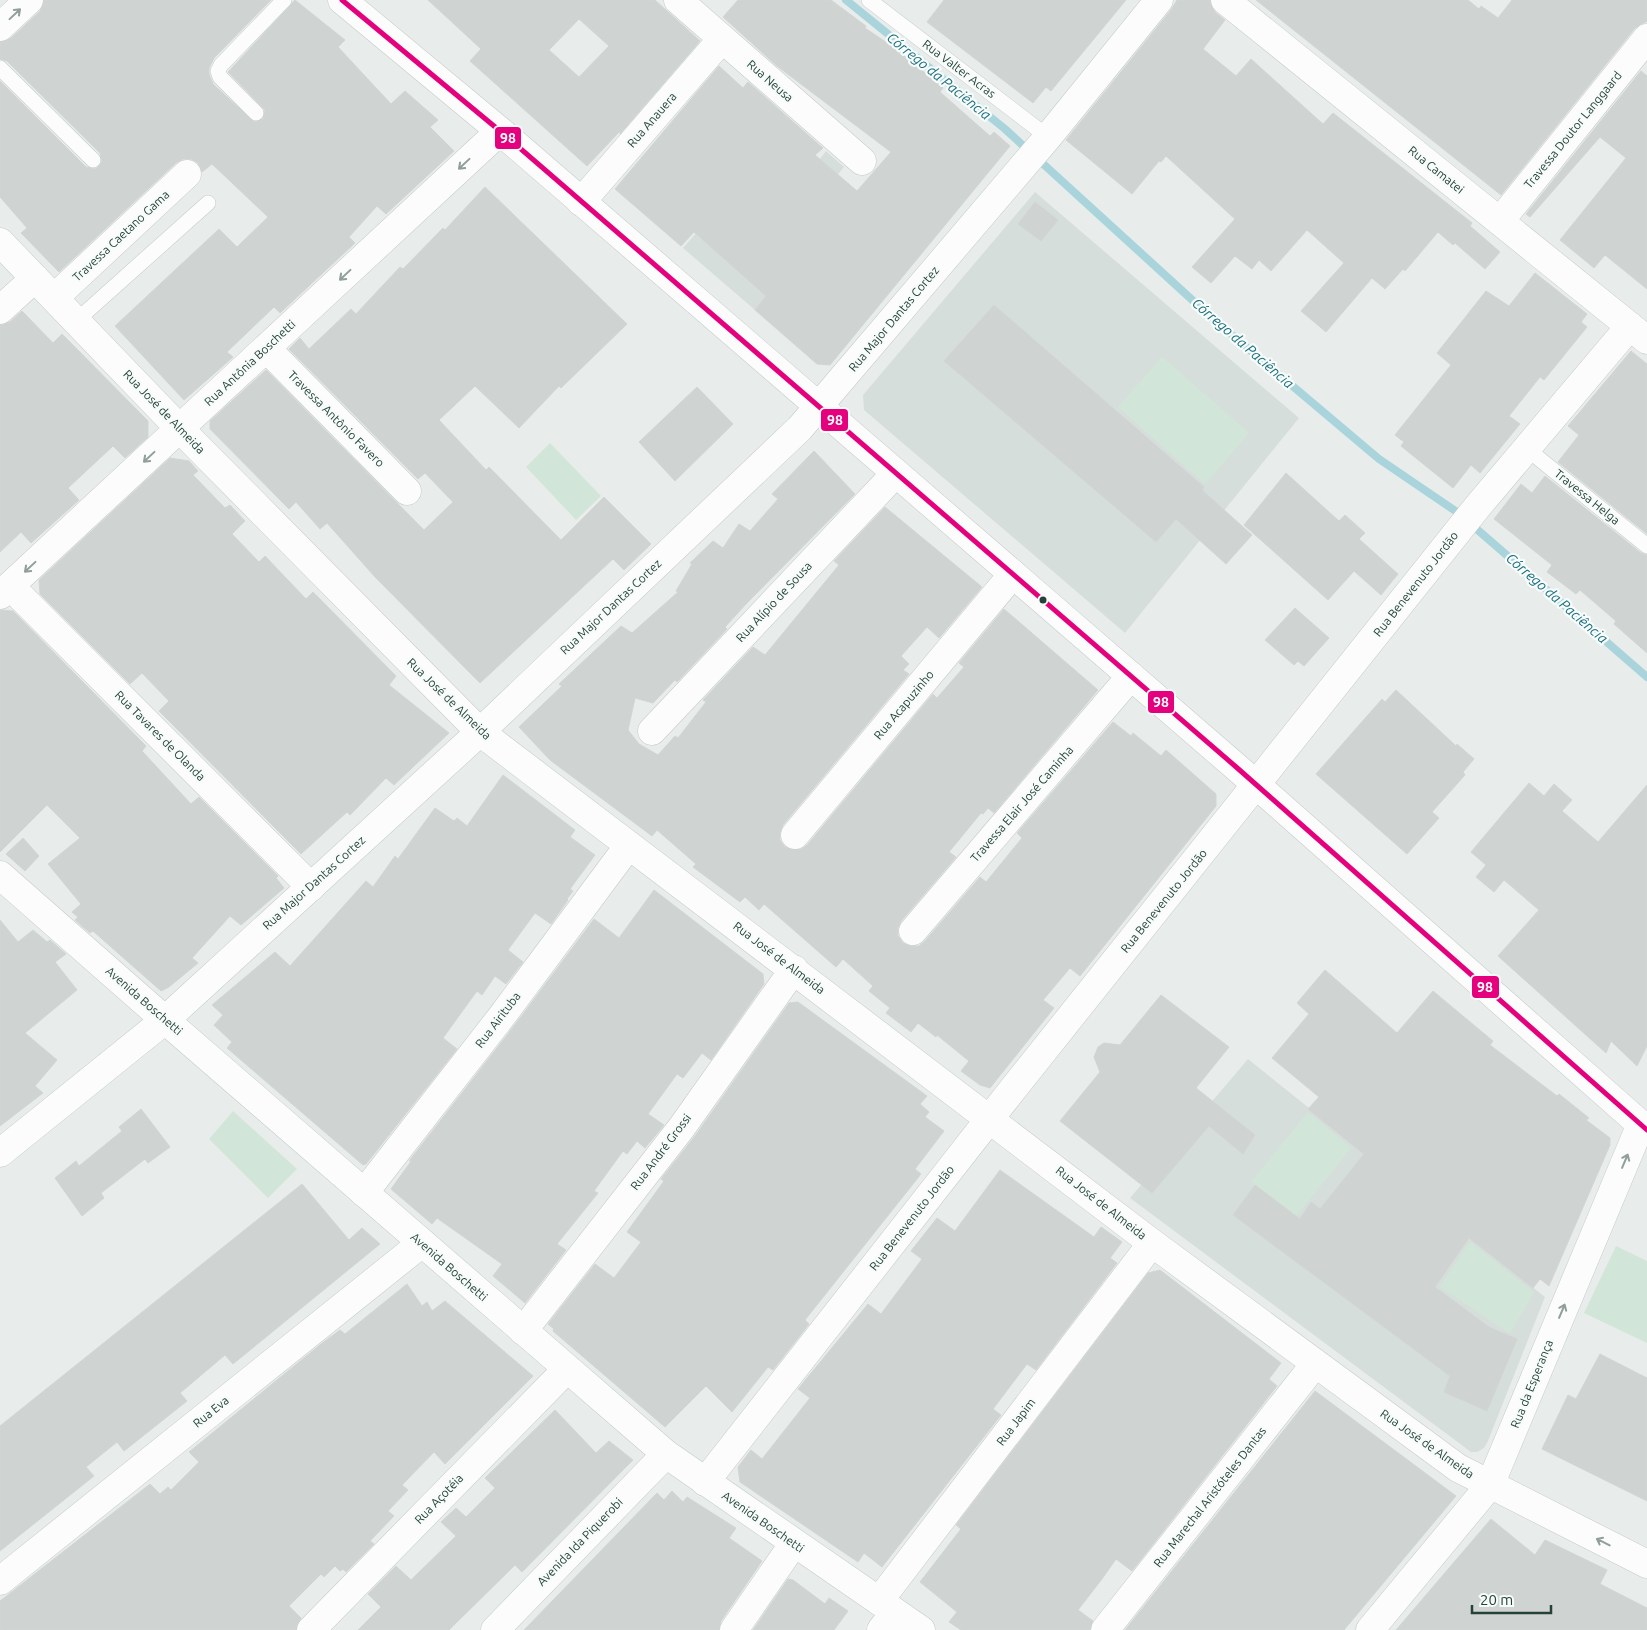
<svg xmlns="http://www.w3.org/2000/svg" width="1647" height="1630" font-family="Ubuntu,sans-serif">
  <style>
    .built { fill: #d6dedb }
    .green { fill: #d1e6d8 }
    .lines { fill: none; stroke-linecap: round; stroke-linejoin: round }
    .stream { stroke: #a9d4db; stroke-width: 8 }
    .building { fill: #cfd4d2; stroke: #d1d6d4; fill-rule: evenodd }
    .lane-casing { stroke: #c5cac8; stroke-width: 16 }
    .street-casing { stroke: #c5cac8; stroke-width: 29 }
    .secondary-casing { stroke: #c3cbc8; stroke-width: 29 }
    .lane { stroke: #fcfcfc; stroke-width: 15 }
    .street { stroke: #fcfcfc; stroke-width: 28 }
    .secondary { stroke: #fcfcfc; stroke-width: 28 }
    .bus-1-casing { stroke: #f7fbf9; stroke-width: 9 }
    .bus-1 { stroke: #e5007d; stroke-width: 5 }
    .oneway { stroke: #909f9b }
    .bus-dot { fill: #24423a; stroke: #f7fbf9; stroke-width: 2 }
    .labels { text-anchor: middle; stroke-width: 4.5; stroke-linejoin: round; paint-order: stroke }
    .street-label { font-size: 12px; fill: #24423a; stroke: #f7fbf9 }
    .water-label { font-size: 14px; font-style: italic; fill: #1c6f80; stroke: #f7fbf9 }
    .line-badge { stroke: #f7fbf9; stroke-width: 2 }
    .badge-label { font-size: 14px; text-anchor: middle; font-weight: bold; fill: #fff }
  </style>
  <rect width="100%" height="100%" fill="#e8edeb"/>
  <path class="built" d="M826,151l18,16 -49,60 16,14 -56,69 -72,-62 50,-57 68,-8z
    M1035,192l264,226 -174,215 -261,-223 -1,-15z
    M1248,1059l297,238 -57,144 -4,7 -7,4h-6l-341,-254z"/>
  <path class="green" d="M1162,357l87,76 -44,51 -87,-77z
    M550,443l51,53 -25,24 -50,-53z
    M233,1111l64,58 -29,29 -59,-59z
    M1308,1112l43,36 -55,68 -45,-34z
    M1470,1242l64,50 -24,41 -70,-46z
    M1616,1246l31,15v82l-63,-30z"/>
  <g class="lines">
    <path class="stream" d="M846,0l159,129 207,189 167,141 78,53 190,165"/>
  </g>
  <path class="building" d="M44,0h227l-57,58 -5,10v6l4,10 41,38 9,-3 2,-9 -37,-38 67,-72 50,40 -7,7 53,57 14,-13 33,29 -8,7 24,24 -68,63 -9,-8 -28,31 6,6 -75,70 -6,-6 -47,45 6,5 -49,43 -69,-74 104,-97 18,18 31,-30 -56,-53 -10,8 -4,-9 -7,-4h-8l-7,4 -117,109 -38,-39 6,-5 -27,-31v-116l86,86 10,2 6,-7 -2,-9 -93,-92 -7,-2v-17l11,-4 29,-27z
    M428,0h227l45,41 -80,93v-3l-33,35 -117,-105 11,-12zM579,19l30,27 -30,31 -30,-27z
    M738,0h93l35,26 -1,2 34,23 44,37 -3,4 50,44 4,-4 16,14 -180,219 -13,-1 -62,-54 11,-14 -72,-64 -13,14 -66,-57 104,-123 24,22 5,-6 68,60 7,6 -8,7 42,36 34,-39 -114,-86 -54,-49z
    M944,0h182l-75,91 -5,-4 -13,16 -106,-81z
    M1177,0h33l5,12 10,8 -22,29 33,27 15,-17 72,65 10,-11 139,110 -2,3 30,26 -15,17 -30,-26 -2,2 -15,-13 -33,39 -2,-2 -18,20 -13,-11 -46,54 -25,-21 43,-48 -37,-33 -36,41 -12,-11 -7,9 -17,-13 -24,27 -19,-16 43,-48 -69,-63 -5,6 -2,-1 -27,33 -66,-54 105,-130z
    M1256,0h212l11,9 2,-3 17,12 14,-18h135v21l-12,7 -134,167z
    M1641,71l6,5v213l-42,-34 -11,13 -34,-28 66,-82 -26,-21 -70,80 -4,-3z
    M485,187l142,137 -66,64 -2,-2 -40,42 -44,-42 -36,34 47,50 3,-3 72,73 43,-43 47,47 -27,26 -11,-11 -133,124 -105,-106 -48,-54 -7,6 -24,-27 -7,7 -79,-80v-8l56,-51 158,160 29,-28 -28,-29 -7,6 -129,-130 11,-11 9,11 42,-40 5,5 44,-47 3,2 40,-41 2,2z
    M1035,202l23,18 -17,21 -23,-17z
    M1535,273l52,41 -6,8 6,5 -43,53 -4,-3 -31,39 11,8 -27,33 -13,16 -9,-8 -18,23 -52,-42 3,-4 -9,-7 56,-70 -14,-12 49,-62 23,15z
    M994,305l210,182 -2,3 50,45 -26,29 -50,-45 -20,23 -212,-181z
    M22,311l31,32 9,-9 86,87v16l-23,21 -12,-12 -45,42 11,12 -48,43 -10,-11 -21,20v-227l10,-3z
    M1631,351l16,13v170l-89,-72 21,-27 -11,-9z
    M697,387l36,37 -58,57 -36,-39z
    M814,451l41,43 -108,109 -22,24 2,2 -50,53 -2,-2 -22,23 -18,-5 -7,32 11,14 19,11 17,-19 3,2 28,-36 -3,-2 50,-53 12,8 74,-90 -5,-4 51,-54 97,80 -43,51 -12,-11 -26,29 8,8 -6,6 6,4 -126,151 -3,8v7l5,7 8,3 8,-1 6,-4 126,-151 4,4 27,-31 -5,-4 45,-54 94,81 -104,123 -6,-5 -5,6 -2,-1 -32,39 7,5 -55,64 -3,7v8l5,7 8,3h8l6,-5 55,-64 6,5 36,-44 -5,-5 96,-111 18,14 2,-3 28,23 5,-6 50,44v12l-136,170 -10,-8 -27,32 11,8 -64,80 -10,-3 -19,-14 8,-10 -32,-26 -1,2 -18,-14 -7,9 -25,-19 4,-5 -21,-17 4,-5 -30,-27 -7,8 -72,-63 -5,6 -14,-13 -5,5 -47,-35 3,-3 -39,-34 -5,6 -102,-76 -31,-33 43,-41 -3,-2 62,-58 11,7 46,-41 -2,-1 16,-27 -2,-1 23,-22 10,7 16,-24 11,7 28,-32 -6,-5z
    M170,458l19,3 9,10 -5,4 32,33 5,-3 15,16 -13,13 27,28 6,-6 41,43 7,-7 83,84 -7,9 60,48 -55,52 -8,-7 -36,37 -3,-3 -46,42 -142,-143 10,-10 -27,-28 -12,11 -90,-90 -1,-14z
    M1286,473l53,48 6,-6 20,18 -6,6 39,35 -17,21 -27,-24 -26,29 -84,-75z
    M1545,476l96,77 6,2v98l-33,-29 2,-3 -36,-31 -4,4 -29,-22 5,-7 -58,-46 27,-35 11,9z
    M1295,608l34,30 -25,28 -6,-5 -4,4 -29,-25z
    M0,610l13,1 133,135 -4,5 49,53 8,-7 79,79 -2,2 8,10 -43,37 -11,-9 -38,42 6,5 -29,24 -8,4 -68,-60 -3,2 -15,-13 3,-3 -6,-5 9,-8 -33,-40 32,-26 -33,-33 -47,47z
    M1396,690l60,56 1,-2 17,15 -11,13 2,3 -33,37 7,6 -32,36 -91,-80 66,-75 3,3z
    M503,775l72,55 -5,7 25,18 -25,34 3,2 -6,8 1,1 -17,24 -16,-11 -27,37 15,12 -17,22 -11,-8 -13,19 -5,-4 -34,47 14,11 -91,115 -3,1 -136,-117 5,-6 -18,-17 9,-10 -11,-10 63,-53 15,14 76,-85 7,6 22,-31 3,3 37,-51 19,13 3,-3 10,8z
    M1529,783l15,13 10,-12 18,16 -10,11 36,31 49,-57v261l-10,20 -26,-25 -5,12 -108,-97 41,-46 -35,-30 -10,12 -18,-15 10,-12 -15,-13z
    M23,838l16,18 -14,15 -19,-17z
    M654,890l109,84 1,10 -53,76 -9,-7 -19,25 -6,-4 -29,40 16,11 -19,23 -8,-7 -10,13 -4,-3 -29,40 4,2 -41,51 9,6 -41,53 -32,-27 9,-12 -65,-46 -5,6 -41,-35 21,-29 -3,1 105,-135 80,-107 25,19z
    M0,920l18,22 15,-12 14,12 3,-2 16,14 -11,8 22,28 -52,43 32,27 -22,26 8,7 -43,33z
    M1325,970l72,63 36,-42 60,50 -3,4 67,51 2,-2 30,24 -3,2 24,18v7l-61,141 -9,-7 -7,9 -64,-50 -34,49 54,40 28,12 -30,72 -43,-19 6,-16 -217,-161 22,-30 45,34 11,-17 9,7 44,-55 -56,-45 11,-12 -47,-39 37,-44 -12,-11z
    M1161,995l68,52 -33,41 59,47 -12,19 -34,-28 -57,67 -92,-72 40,-49 -6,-15 4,-10 6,-4 16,2z
    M798,1002l129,94 -7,8 9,8 -4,5 19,14 -29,38 6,5 -116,146 4,4 -36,46 -5,-3 -36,45 -26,-26 -41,41 -112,-96 1,-2 -6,-5 47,-60 19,14 27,-36 -14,-10 37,-51 -3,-2 34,-43 94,-133z
    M141,1109l29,38 -22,16 -3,-4 -44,34 3,5 -22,18 -27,-38 21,-17 3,5 43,-35 -3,-4z
    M1000,1170l94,67 7,-10 21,15 -12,16 7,5 -81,107 -9,-6 -34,45 8,6 -119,152 -18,-14 -6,9 -118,-80 -2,-15 13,-17 11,9 48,-61 -12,-9 70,-85 13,10 41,-55 -11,-8 26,-33 18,13z
    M302,1184l47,56 13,-12 18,16 -147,120 -8,-9 -45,38 7,8 -63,50 -7,-9 -31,25 8,9 -94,75v-125z
    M1160,1270l121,93 -12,16 8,7 -145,185 -16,-12 -14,20 -24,31 15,11 -3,9h-129l-12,-8 8,-10 -37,-30 41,-53 -5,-4 192,-252z
    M407,1284l15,22 5,-4 5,9 13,-10 88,75 -88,88 -11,-12 -32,33 6,5 -20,21 6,5 -24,25 4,3 -28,28 -3,-3 -3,2 -5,-5 -11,11 -3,-3 -32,32 12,12 -5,12h-296v-29l150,-117 10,10 8,-7 3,3 28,-28 -10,-10 132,-108 19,-14 5,4z
    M1600,1354l47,24v123l-105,-52 26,-54 8,4z
    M1315,1391l141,105 -112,134h-219z
    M555,1410l41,43 13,-12 24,19 -111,112 -7,-7 -66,65h-91l23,-23 -13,-13 28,-28 15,14 45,-44 -15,-14 15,-14 10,9 29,-29 -10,-10z
    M672,1491l11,11 4,-5 49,31 -7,10 33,23 -41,60 -2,9h-195l133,-137 7,7z
    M1491,1519l44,36 10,-15 62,30 -7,14 47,24v22h-251z
    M788,1579l5,1 32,24 4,-6 19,13 -14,19h-81z"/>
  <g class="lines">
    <defs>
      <path id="lane" d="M869,0l179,137
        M0,68l93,92
        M256,113l-36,-36 -2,-6 3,-6 63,-65
        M76,321l132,-118
        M1526,448l121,98"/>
      <path id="street" d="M678,0l184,161
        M1225,0l422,340
        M581,202l141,-163
        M1500,221l147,-183
        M0,242l179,186 301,304 672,511 306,225 189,96
        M54,298l133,-124
        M0,310l35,-32
        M266,348l141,143
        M10,586l301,301
        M0,595l500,-464
        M652,731l244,-258
        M795,835l218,-261
        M0,875l165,145
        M913,931l218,-255
        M364,1193l138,-177 127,-171
        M523,1331l159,-204 112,-158
        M705,1482l308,-393 465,-583 152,-180
        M0,1581l422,-338
        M879,1601l273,-358
        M311,1630l256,-261
        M734,1630l60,-87
        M881,1630l14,-18
        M1105,1630l210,-266"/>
      <path id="secondary" d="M342,0l158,131 735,635 412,364
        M0,27l29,-27
        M165,1020l501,434 255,176
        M0,1153l165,-133 315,-288 320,-304 248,-291 111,-137
        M495,1630l171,-176
        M1370,1630l120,-145 151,-361"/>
    </defs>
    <use href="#lane" class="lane-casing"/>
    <use href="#street" class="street-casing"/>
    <use href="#secondary" class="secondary-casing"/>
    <use href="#lane" class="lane"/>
    <use href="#street" class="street"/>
    <use href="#secondary" class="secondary"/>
    <defs>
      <path id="bus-1" d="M342,0l158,131 735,635 412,364"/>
    </defs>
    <use href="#bus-1" class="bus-1-casing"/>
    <use href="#bus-1" class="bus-1"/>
  </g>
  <defs><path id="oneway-shaft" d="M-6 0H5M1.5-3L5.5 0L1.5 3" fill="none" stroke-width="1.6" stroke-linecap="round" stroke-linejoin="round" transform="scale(1.25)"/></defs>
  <g class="oneway">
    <use href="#oneway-shaft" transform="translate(15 14) rotate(-43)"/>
    <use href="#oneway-shaft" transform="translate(464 164) rotate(137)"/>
    <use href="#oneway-shaft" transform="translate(345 275) rotate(137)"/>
    <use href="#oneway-shaft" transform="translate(149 457) rotate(137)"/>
    <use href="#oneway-shaft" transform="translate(30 567) rotate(137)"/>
    <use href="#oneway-shaft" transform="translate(1625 1161) rotate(-67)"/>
    <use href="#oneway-shaft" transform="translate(1562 1311) rotate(-67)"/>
    <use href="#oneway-shaft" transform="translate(1603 1542) rotate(-153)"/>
  </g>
  <circle class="bus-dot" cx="1043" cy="600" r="4.5"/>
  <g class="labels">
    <g class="street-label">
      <text transform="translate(959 69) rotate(37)" y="4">Rua Valter Acras</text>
      <text transform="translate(770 81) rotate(41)" y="4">Rua Neusa</text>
      <text transform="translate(652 120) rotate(-49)" y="4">Rua Anauera</text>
      <text transform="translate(1573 130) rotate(-51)" y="4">Travessa Doutor Langgaard</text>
      <text transform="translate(1436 170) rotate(39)" y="4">Rua Camatei</text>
      <text transform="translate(121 236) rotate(-43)" y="4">Travessa Caetano Gama</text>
      <text transform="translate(894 319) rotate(-50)" y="4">Rua Major Dantas Cortez</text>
      <text transform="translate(250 363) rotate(-43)" y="4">Rua Antônia Boschetti</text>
      <text transform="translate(164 412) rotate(46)" y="4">Rua José de Almeida</text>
      <text transform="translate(336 419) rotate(45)" y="4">Travessa Antônio Favero</text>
      <text transform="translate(1587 497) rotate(39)" y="4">Travessa Helga</text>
      <text transform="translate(1416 584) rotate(-52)" y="4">Rua Benevenuto Jordão</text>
      <text transform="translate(774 602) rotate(-47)" y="4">Rua Alípio de Sousa</text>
      <text transform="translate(611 607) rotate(-43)" y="4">Rua Major Dantas Cortez</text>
      <text transform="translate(449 699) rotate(44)" y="4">Rua José de Almeida</text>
      <text transform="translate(904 705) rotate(-50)" y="4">Rua Acapuzinho</text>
      <text transform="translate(160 736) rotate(45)" y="4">Rua Tavares de Olanda</text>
      <text transform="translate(1022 804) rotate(-49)" y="4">Travessa Elair José Caminha</text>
      <text transform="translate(314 883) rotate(-42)" y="4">Rua Major Dantas Cortez</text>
      <text transform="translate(1164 901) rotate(-51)" y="4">Rua Benevenuto Jordão</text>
      <text transform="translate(779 958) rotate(37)" y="4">Rua José de Almeida</text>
      <text transform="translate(144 1001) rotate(41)" y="4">Avenida Boschetti</text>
      <text transform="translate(498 1020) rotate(-53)" y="4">Rua Airituba</text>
      <text transform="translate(661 1152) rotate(-53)" y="4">Rua André Grossi</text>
      <text transform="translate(1101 1203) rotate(38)" y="4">Rua José de Almeida</text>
      <text transform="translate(912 1218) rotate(-52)" y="4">Rua Benevenuto Jordão</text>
      <text transform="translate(449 1267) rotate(41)" y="4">Avenida Boschetti</text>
      <text transform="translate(1532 1384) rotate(-68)" y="4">Rua da Esperança</text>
      <text transform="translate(211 1412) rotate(-39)" y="4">Rua Eva</text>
      <text transform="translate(1016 1422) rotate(-53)" y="4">Rua Japim</text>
      <text transform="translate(1427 1444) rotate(35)" y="4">Rua José de Almeida</text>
      <text transform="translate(1210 1497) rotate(-52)" y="4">Rua Marechal Aristóteles Dantas</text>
      <text transform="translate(439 1499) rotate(-46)" y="4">Rua Açotéia</text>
      <text transform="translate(763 1522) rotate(35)" y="4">Avenida Boschetti</text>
      <text transform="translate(580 1542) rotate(-46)" y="4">Avenida Ida Piquerobi</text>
    </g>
    <g class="water-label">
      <text transform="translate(939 76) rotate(39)" y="5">Córrego da Paciência</text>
      <text transform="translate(1243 343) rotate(41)" y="5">Córrego da Paciência</text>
      <text transform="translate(1557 598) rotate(41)" y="5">Córrego da Paciência</text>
    </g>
  </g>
  <g class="line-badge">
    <rect x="494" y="126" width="28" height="24" rx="5" fill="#e5007d"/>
    <rect x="820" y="408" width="29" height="24" rx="5" fill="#e5007d"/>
    <rect x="1147" y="690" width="28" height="24" rx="5" fill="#e5007d"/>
    <rect x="1471" y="975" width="29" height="24" rx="5" fill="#e5007d"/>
  </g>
  <g class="badge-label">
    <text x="508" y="143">98</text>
    <text x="835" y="425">98</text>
    <text x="1161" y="707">98</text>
    <text x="1485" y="992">98</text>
  </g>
  <path d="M1472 1605v8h79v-8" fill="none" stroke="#24423a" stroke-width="2.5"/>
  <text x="1480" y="1605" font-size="15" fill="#24423a" stroke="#f7fbf9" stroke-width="4" paint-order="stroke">20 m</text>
</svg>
